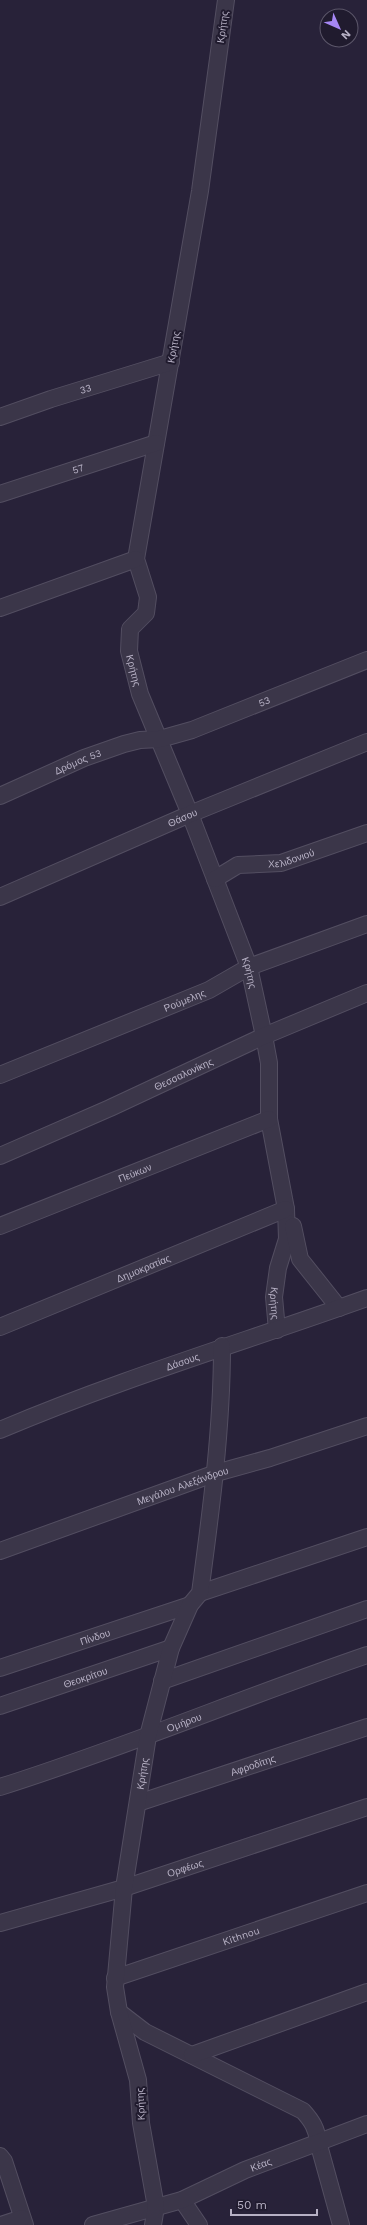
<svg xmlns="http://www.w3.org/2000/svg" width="367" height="2225" font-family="'Work Sans',sans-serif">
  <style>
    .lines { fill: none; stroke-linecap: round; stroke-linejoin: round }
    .minor-casing { stroke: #534e61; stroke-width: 18 }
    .minor { stroke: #3b3649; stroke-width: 16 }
    .labels { text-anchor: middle; stroke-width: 4; stroke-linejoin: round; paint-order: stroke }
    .street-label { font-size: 10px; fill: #b7b1c5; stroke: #201b2e }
  </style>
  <rect width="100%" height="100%" fill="#282239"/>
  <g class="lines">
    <defs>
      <g id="minor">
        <path id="s1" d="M226,0l-26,191 -64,368 12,38 -2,16 -16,16 -1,22 11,43 50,120 59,153 15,69 5,27v56l17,90 1,30 -9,29 -4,29 3,33"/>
        <path id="s2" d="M0,417l51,-18 120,-37"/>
        <path id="s3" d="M0,494l156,-51"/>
        <path d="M0,608l136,-49"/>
        <path id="s4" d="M0,796l84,-38 40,-14 16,-4 20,-1 32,-9 175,-70"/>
        <path id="s5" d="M215,879l23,-14 43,-2 86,-30"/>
        <path id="s6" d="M0,897l190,-83 177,-72"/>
        <path id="s7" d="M0,1075l209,-85 40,-23 118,-43"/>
        <path id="s8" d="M0,1156l110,-48 154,-72 103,-43"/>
        <path id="s9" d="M0,1226l269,-107"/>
        <path d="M293,1226l7,33 39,49"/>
        <path id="s10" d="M0,1327l286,-118"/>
        <path id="s11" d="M0,1430c120,-51 244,-88 367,-132"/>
        <path id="s12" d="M0,1551l216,-78 54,-15 97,-32"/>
        <path d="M200,1593l167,-56"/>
        <path id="s13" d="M0,1668l190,-63"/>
        <path d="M162,1681l205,-72"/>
        <path id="s14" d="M0,1706l171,-58"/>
        <path id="s15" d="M0,1787c124,-39 244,-90 367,-132"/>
        <path id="s16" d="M138,1803l229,-76"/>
        <path id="s17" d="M0,1923l124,-35 243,-81"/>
        <path id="s18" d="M115,1978l252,-85"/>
        <path d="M119,2012l26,20 158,79c9,10 14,18 15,31l23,83"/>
        <path d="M192,2055l175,-63"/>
        <path d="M0,2156l4,5 21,64"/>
        <path d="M182,2200l17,25"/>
        <path d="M1,2225l21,-7"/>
        <path id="s19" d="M93,2225l89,-25 63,-30 122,-46"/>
        <path id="s20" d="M153,2225l3,-18 -15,-84 -3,-43 -19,-68 -4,-25 9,-99 24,-152 23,-88 19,-43 10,-12c11,-82 22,-164 22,-247"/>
      </g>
    </defs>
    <use href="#minor" class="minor-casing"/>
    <use href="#minor" class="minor"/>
  </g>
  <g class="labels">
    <g class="street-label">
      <text transform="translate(222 27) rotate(-82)" y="4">Κρήτης</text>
      <text transform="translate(173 347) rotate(-80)" y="4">Κρήτης</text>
      <text dy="4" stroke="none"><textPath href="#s2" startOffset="90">33</textPath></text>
      <text dy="4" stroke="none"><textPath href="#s3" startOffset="82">57</textPath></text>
      <text dy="4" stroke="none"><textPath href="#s1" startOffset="687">Κρήτης</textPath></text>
      <text dy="4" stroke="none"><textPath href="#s4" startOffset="282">53</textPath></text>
      <text dy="4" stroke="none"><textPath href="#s4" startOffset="85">Δρόμος 53</textPath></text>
      <text dy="4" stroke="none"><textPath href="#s6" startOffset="199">Θάσου</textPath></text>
      <text dy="4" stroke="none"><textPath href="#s5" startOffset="81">Χελιδονιού</textPath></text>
      <text dy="4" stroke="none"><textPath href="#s1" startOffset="1011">Κρήτης</textPath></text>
      <text dy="4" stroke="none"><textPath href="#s7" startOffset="199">Ρούμελης</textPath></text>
      <text dy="4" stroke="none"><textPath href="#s8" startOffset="201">Θεσσαλονίκης</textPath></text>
      <text dy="4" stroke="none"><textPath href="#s9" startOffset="145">Πεύκων</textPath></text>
      <text dy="4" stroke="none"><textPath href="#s10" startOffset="155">Δημοκρατίας</textPath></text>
      <text dy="4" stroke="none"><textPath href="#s1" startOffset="1347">Κρήτης</textPath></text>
      <text dy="4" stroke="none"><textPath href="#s11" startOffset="195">Δάσους</textPath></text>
      <text dy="4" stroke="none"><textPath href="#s12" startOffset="194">Μεγάλου Αλεξάνδρου</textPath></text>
      <text dy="4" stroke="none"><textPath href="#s13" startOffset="100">Πίνδου</textPath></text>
      <text dy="4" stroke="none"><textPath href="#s14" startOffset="90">Θεοκρίτου</textPath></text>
      <text dy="4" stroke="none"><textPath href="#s15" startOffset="195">Ομήρου</textPath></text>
      <text dy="4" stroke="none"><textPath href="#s16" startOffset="121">Αφροδίτης</textPath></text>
      <text dy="4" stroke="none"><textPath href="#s20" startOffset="458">Κρήτης</textPath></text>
      <text dy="4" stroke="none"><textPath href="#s17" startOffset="193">Ορφέως</textPath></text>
      <text dy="4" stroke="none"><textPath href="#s18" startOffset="133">Κithnou</textPath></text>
      <text transform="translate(140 2104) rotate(-93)" y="4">Κρήτης</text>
      <text dy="4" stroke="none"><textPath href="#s19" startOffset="179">Κέας</textPath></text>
    </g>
  </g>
  <g transform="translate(339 28) rotate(135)"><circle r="19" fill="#201b2e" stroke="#5c576a"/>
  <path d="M0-3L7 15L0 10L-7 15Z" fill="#a687f4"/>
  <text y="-6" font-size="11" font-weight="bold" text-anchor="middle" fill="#b7b1c5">N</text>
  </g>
  <path d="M231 2209v6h86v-6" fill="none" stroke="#b7b1c5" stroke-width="2"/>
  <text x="237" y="2209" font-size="12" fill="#b7b1c5" stroke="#201b2e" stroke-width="3" paint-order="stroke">50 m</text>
</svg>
